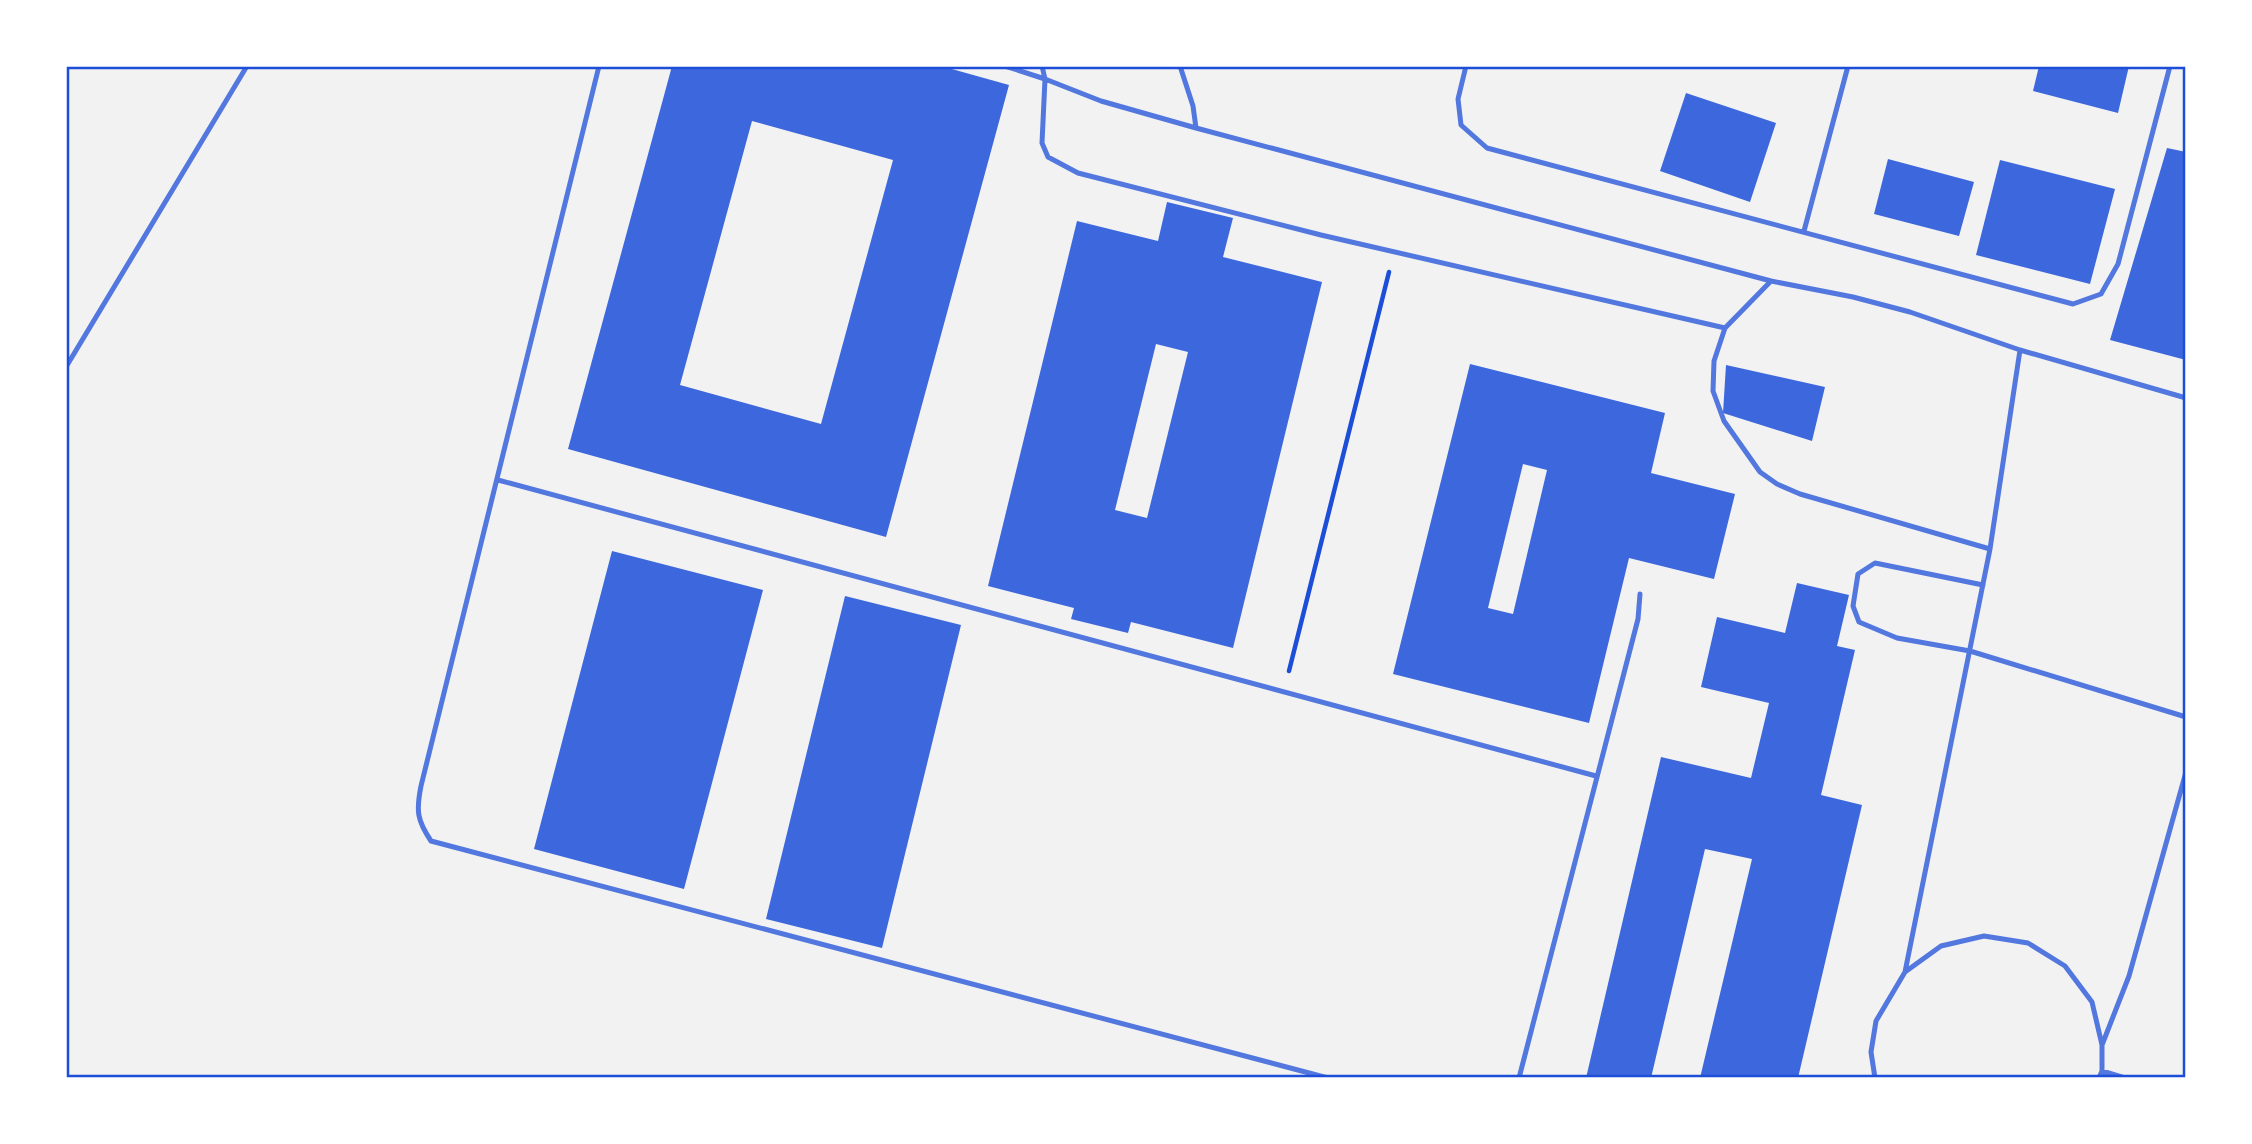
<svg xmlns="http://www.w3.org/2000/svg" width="2252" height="1144" font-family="'Work Sans',sans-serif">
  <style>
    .building { fill: #3d67dc; fill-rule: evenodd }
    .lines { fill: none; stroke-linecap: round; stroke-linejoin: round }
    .path { stroke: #1d4ed8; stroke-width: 4.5 }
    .service { stroke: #5277de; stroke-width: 5 }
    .neatline { fill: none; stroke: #1d4ed8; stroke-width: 2.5 }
  </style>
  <rect width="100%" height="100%" fill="#f2f2f2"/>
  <path class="building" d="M672,66h269l68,19 -123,452 -318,-88zM752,121l141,39 -72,264 -141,-39z
    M2039,66h90l-11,47 -85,-22z
    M1686,93l90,30 -26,79 -90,-31z
    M2167,148l19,4v208l-76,-20z
    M1888,159l86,23 -15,54 -85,-22z
    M2000,160l115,29 -25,95 -114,-29z
    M1167,202l66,16 -10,39 99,25 -89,366 -102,-26 -3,11 -57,-14 3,-11 -86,-22 89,-365 81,20zM1156,344l32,8 -41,166 -32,-8z
    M1470,364l195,49 -14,60 84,21 -21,85 -85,-21 -40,165 -196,-49zM1523,464l24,6 -34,144 -25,-6z
    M1726,365l99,22 -13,54 -89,-28z
    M612,551l151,39 -79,299 -150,-40z
    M1797,583l52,12 -12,51 18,4 -34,145 41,10 -64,273h-98l52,-219 -47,-10 -54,229h-65l75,-321 90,21 18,-75 -68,-16 16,-70 68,16z
    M845,596l116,29 -79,323 -116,-29z"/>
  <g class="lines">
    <path class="path" d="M1289,671l100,-399"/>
    <path class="service" d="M599,66l-178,720c-5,25 -4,34 10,55l897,237
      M1005,66l40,13 -3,64 6,14 30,16 243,62 404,93
      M1042,66l3,13 56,22 95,27
      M1180,66l13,40 3,22 575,153 -46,47 -11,33 -1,30 11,30 36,51 17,12 23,10 190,55 -85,423
      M1466,66l-8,33 3,26 26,23 586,156 28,-10 17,-30 52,-198
      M1804,231l44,-165
      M1771,281l82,16 57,15 110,38
      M66,367l181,-301
      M498,480l1098,296
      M1990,549l30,-199 166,48
      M1983,585l-108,-22 -17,11 -5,32 6,16 38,16 73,13 216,66
      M2102,1045l27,-69 57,-204
      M2102,1071l23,7
      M1519,1078l119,-459 2,-25
      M1875,1078l-4,-26 5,-31 29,-49 36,-26 43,-10 44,7 37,23 27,36 10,43v26l-3,7"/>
  </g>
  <rect width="2252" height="1144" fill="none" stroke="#ffffff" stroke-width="136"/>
  <rect x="68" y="68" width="2116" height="1008" class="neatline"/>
</svg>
